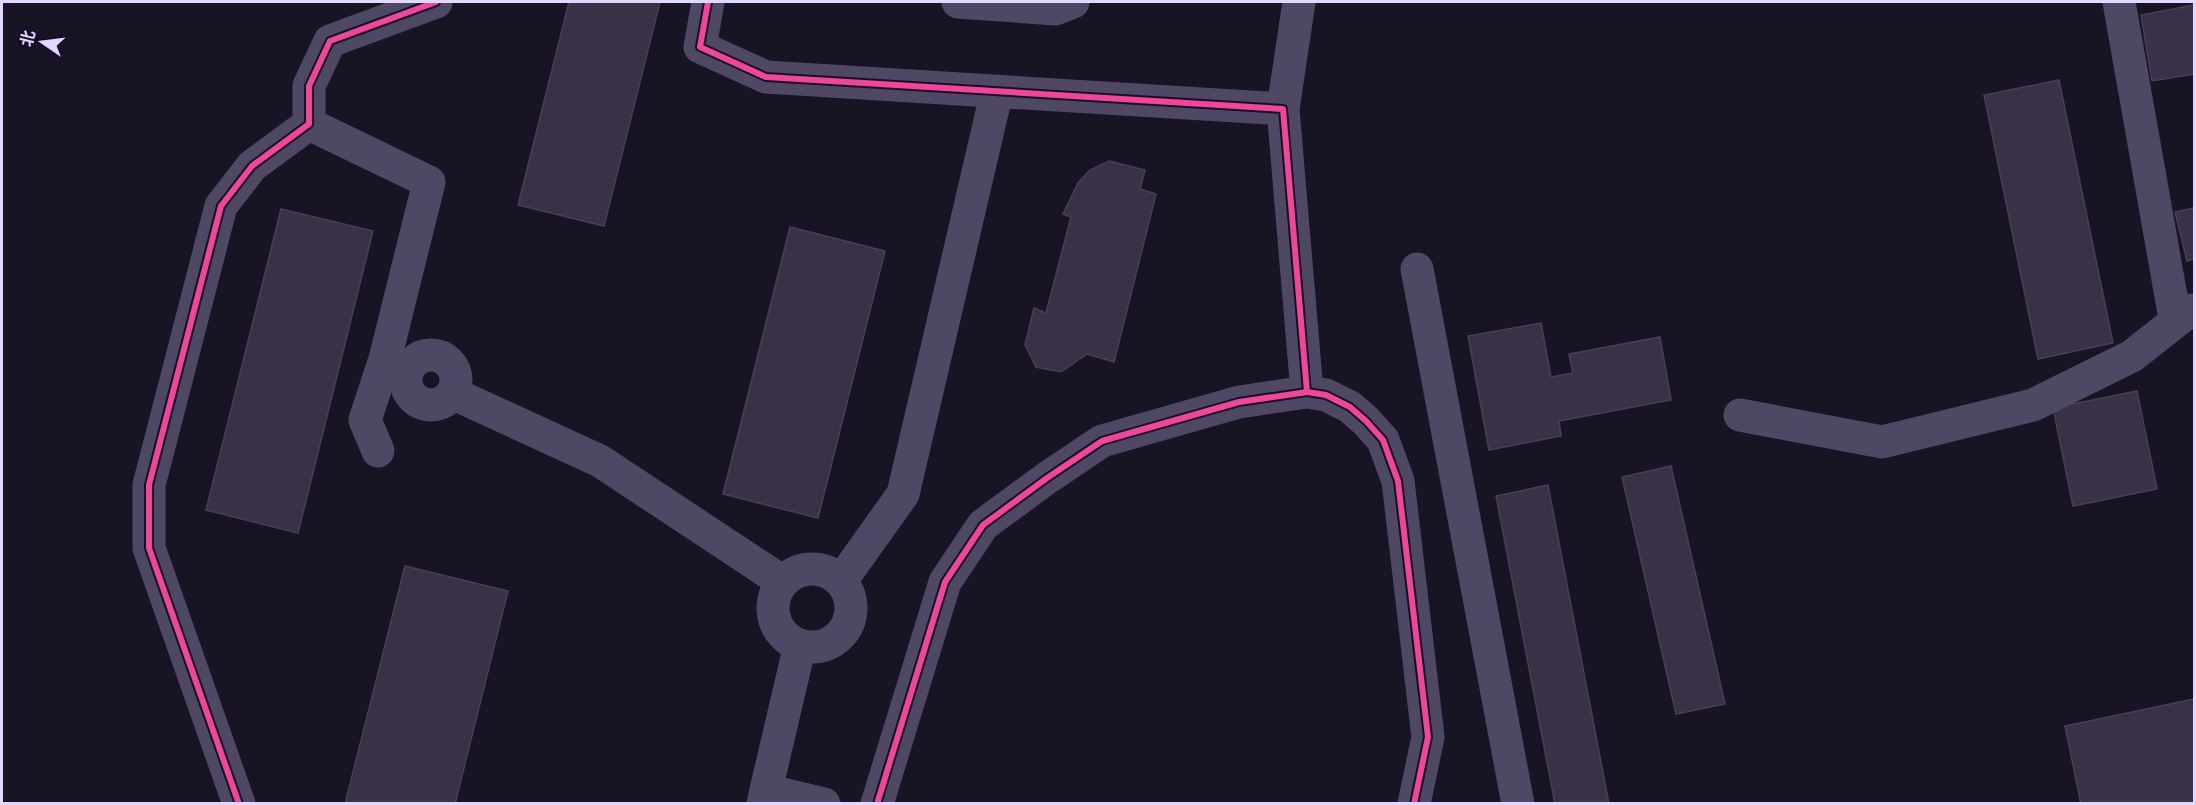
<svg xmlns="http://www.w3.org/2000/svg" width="2196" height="805" font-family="Karla,'Noto Sans SC',sans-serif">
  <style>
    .building { fill: #393246; stroke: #473f58; stroke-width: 1.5 }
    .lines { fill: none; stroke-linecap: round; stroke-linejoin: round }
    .minor { stroke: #4e4865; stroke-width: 33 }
    .cycleway-casing { stroke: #170e2a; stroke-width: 10 }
    .cycleway { stroke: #ed469a; stroke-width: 6 }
  </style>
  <rect width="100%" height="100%" fill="#191424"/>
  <path class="building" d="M569,2h91l-56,224 -86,-21z
    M2194,5v69l-42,7 -11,-66z
    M2059,80l54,263 -75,16 -54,-264z
    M1109,161l36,9 -5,19 16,5 -42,168 -27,-8 -26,18 -25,-5 -11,-22 9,-37 12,5 25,-96 -8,-3 15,-31 12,-13z
    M2194,208v51l-7,2 -12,-49z
    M281,209l92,22 -75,302 -92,-23z
    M790,227l95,24 -67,267 -95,-24z
    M1541,323l10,54 22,-4 -4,-19 91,-17 11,63 -112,21 2,15 -72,14 -21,-114z
    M2137,391l20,98 -84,17 -20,-98z
    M1671,466l54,238 -49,10 -54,-237z
    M1548,485l61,319h-54l-59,-308z
    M405,566l103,25 -53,213h-110z
    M2194,699v105h-113l-16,-78z"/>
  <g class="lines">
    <path class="minor" d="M708,2l-8,45 66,30 517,32 24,283
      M958,2l97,7 18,-7
      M2119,2l55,311 20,-3
      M1283,109l16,-107
      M309,124l120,58 -44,177 -20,61 13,31
      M309,124v-38l21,-45 106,-39
      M1417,269l101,535
      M406 380a25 25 0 1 1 50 0a25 25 0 1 1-50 0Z
      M452,393l148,68 183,121
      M1740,415l142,27 151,-37 99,-49 57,-45
      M773 608a39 39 0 1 1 78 0a39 39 0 1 1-78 0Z
      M841,581l62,-87 94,-403
      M766,790l34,-145
      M239,804l-90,-256v-63l72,-279 31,-40 57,-42
      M763,804l3,-14 58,14
      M877,804l68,-222 38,-57 64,-47 55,-37 137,-39 68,-10 19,3 24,12 16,14 17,19 15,41 30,256 -14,67"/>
    <defs>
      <path id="cycleway" d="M708,2l-8,45 66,30 517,32 24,283
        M239,804l-90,-256v-63l72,-279 31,-40 57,-42v-38l21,-45 106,-39
        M877,804l68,-222 38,-57 64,-47 55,-37 137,-39 68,-10 19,3 24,12 16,14 17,19 15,41 30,256 -14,67"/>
    </defs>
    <use href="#cycleway" class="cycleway-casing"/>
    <use href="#cycleway" class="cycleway"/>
  </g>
  <rect width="2196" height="805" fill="none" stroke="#e2d7ff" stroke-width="6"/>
  <g transform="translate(42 42) rotate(284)" stroke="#170e2a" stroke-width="4.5" paint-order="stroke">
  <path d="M0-4.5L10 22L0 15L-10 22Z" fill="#e2d7ff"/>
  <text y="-9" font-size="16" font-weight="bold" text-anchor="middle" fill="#e2d7ff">北</text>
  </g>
</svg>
